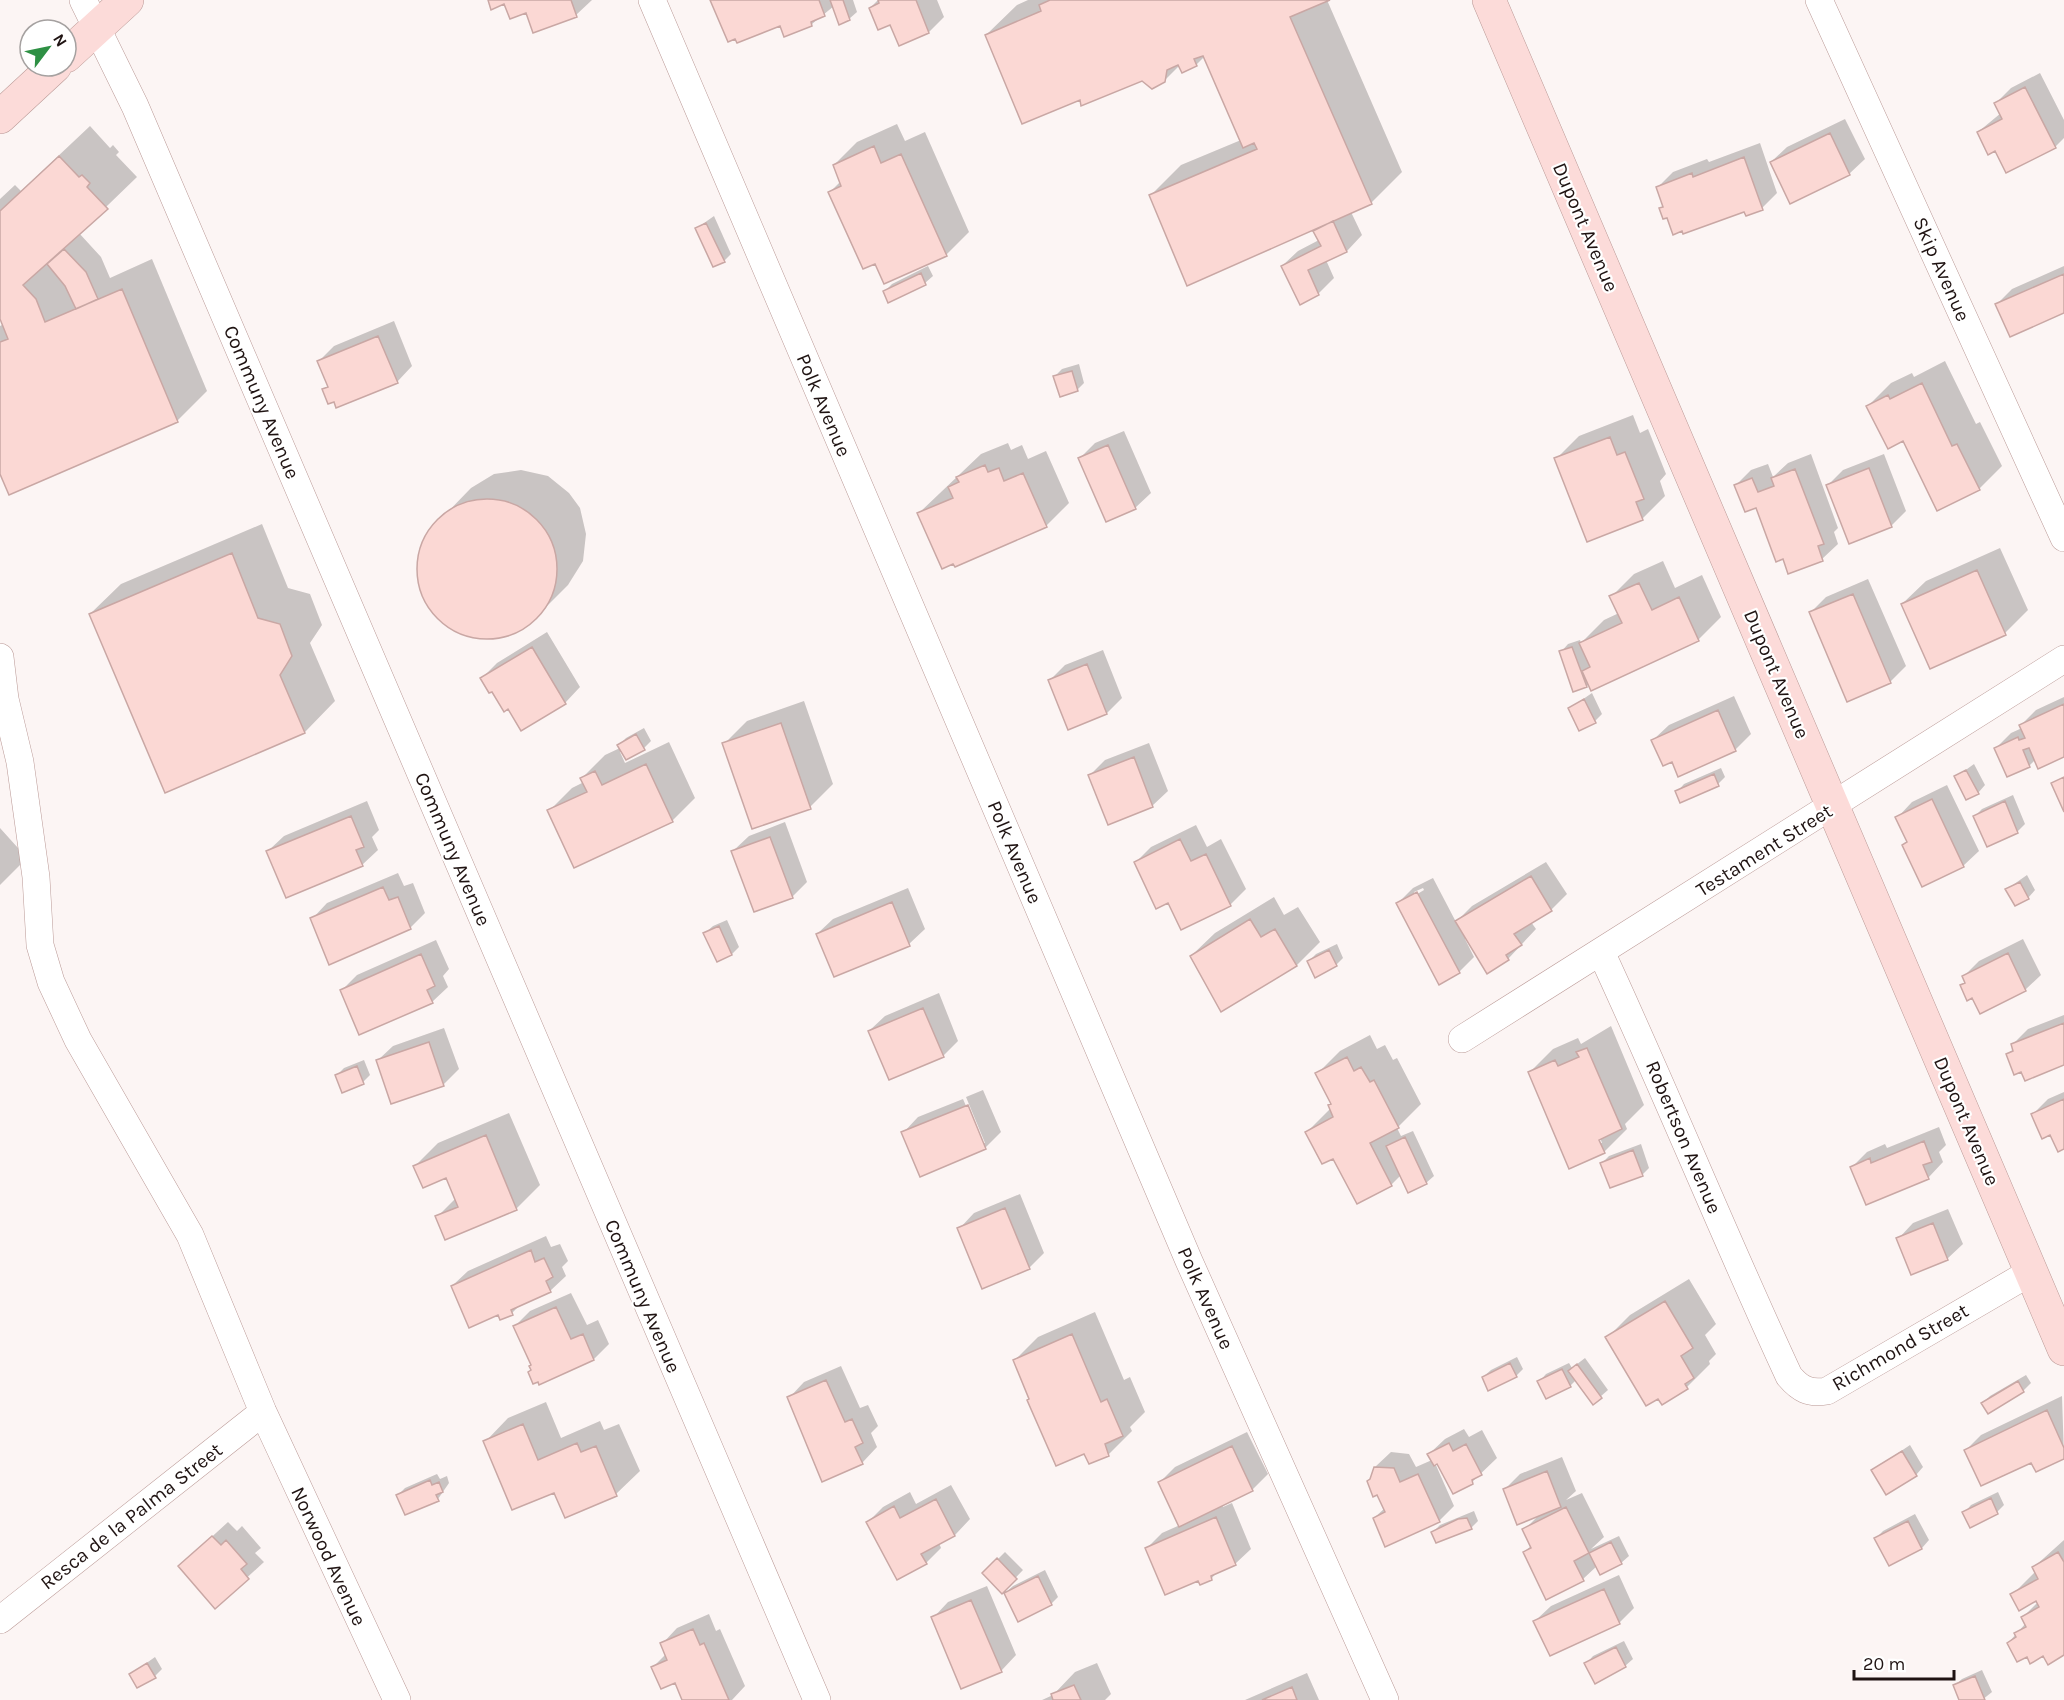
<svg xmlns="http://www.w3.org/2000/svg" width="2064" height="1700" font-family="Karla,sans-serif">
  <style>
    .shadow { fill: #0003; fill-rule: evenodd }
    .building { fill: #fbd8d4; stroke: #c9a7a4; stroke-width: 1.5 }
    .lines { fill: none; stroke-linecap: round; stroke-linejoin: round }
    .street-casing { stroke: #bb9a97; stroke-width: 28 }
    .secondary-casing { stroke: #bb9a97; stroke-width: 34 }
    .street { stroke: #fff; stroke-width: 27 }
    .secondary { stroke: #fcdbd9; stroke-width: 33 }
    .labels { text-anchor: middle; stroke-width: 4.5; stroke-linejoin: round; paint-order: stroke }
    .street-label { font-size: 20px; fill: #1f1312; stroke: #fff }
  </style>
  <rect width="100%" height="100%" fill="#fcf5f4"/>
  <path class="shadow" d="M489,0h103l-16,15 -49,-3 -22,-10z
    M712,0h141l4,12 -8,7 -15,-13 -22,18h-32z
    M878,0h59l7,17 -15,15 -38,-9 -21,-15z
    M1028,0h299l75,172 -31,31 -20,9 11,23 -15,16 -21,9 8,18 -16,16 -36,-28 16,-15 21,-11 -4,-8 6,-7 -170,-30 30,-30 60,-25 -36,-84 -9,9h-16l-16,16 -22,-2 -62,20 -94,-64 31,-30z
    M2040,73l24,47v18l-9,9 -59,2 -18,-17 23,-19 -5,-10 15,-15z
    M1845,119l20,40 -16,15 -78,-12 16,-15z
    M897,124l8,17 20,-9 44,100 -23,23 -70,7 -46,-70 11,-11 -7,-16 23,-23z
    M90,126l20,22 3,-3 6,7 -3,3 21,22 -58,56 22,24 9,21 42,-19 55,132 -30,30 -177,49v-144l4,-2 -4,-9v-116l15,-14 6,6z
    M1760,143l17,50 -15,15h-101l3,-3 -6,-18 15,-15 34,-13 2,3z
    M714,216l17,38 -7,7 -27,-33z
    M928,266l5,10 -8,7 -36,18 -4,-10 7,-7z
    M2064,266v45l-67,-7 15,-15z
    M394,321l18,45 -15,16 -62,18 -11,-10 4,-5 -9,-24 15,-15z
    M1945,361l31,63 4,-2 22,44 -23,23 -75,-50 -36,-33 23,-23 21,-10 2,4z
    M1079,364l5,19 -7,7 -22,-14 7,-7z
    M1633,415l7,18 8,-4 18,45 -6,7 5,15 -23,23 -86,-60 23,-23z
    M1124,431l27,62 -16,15 -55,-50 15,-15z
    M1008,443l3,7 11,-5 6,14 18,-8 23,52 -23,23 -127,-13 62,-59z
    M1811,454l27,74 -4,4 4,12 -16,15 -38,-2 -27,-51 -21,-21 15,-15 17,-6 5,13 15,-14z
    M1884,454l22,57 -15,15 -63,-41 15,-15z
    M521,470l27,6 21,17 11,15 6,26 -3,27 -15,24 -31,31 -22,16 -27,5 -27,-4 -22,-15 -16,-23 -5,-26 6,-27 16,-22 31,-32 23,-14z
    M262,524l26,64 22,6 12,31 -12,18 25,58 -30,31 -139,59 -76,-177 31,-30z
    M2000,548l28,62 -23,23 -103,-29 24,-23z
    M1663,561l12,27 27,-13 19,42 -23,23 -112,46 -25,-34 7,-8 12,-4 1,3 23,-23 15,-7 -8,-16 23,-23z
    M1868,579l38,87 -16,16 -79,-70 15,-15z
    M547,632l33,55 -15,16 -57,4 -26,-29 15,-15z
    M1103,650l19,48 -15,15 -38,15 -19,-48 15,-15z
    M1592,693l10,21 -7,7 -25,-13z
    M1734,696l17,38 -16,16 -63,10 -19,-20 16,-15z
    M2064,697v59l-29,4 -6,6 -33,-18 15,-15 11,-5 -1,-3 15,-15z
    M804,701l29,83 -23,23 -86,-63 23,-23z
    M644,728l7,13 -7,7 -24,4 5,11 44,-21 26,56 -23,23 -123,-10 23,-23 12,-6 -2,-4 23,-23 15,-7 -1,-3 7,-7z
    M1149,743l19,48 -16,15 -62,-31 15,-15z
    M1974,764l11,21 -7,8 -22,-16z
    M1721,768l4,9 -7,7 -41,8 7,-8z
    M1947,785l32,66 -16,15 -59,-21 4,-4 -11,-23 15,-16z
    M2013,795l12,29 -8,8 -42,-16 7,-7z
    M367,801l12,29 -7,7 6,13 -16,15 -94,-14 16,-15z
    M785,822l22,60 -15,15 -59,-46 16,-15z
    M1196,825l11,22 14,-8 25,50 -16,16 -62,-4 -33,-38 16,-16z
    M0,828l27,30 -27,27z
    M1546,862l21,32 -16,16 -20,12 5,7 -28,30 -41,-21 -2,1 9,18 -15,15 -61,-69 15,-15 20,-10 23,44 16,-16zM1423,888l1,2 -10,6v-4z
    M398,873l6,13 9,-3 12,30 -15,15 -98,-9 15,-16z
    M2027,875l8,15 -7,8 -21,-9z
    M908,888l17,41 -16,15 -75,31 -17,-41 16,-15z
    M1274,897l10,18 14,-8 22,35 -23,23 -75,45 -31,-54 24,-23z
    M727,920l12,27 -7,7 -15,6 -12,-27 8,-7z
    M2023,939l18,36 -16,15 -52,6 -11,-11 4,-4 -2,-5 15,-15z
    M436,940l13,29 -6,7 5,11 -16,15 -90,-12 15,-15z
    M1337,944l6,14 -7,7 -28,-3 8,-8z
    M939,993l19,48 -15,15 -74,-25 16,-15z
    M2064,1015v48l-42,7 -15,-15 7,-7 -2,-3 16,-16z
    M1611,1026l33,79 -19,19 2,5 -23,23 -74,-80 23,-23 25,-11 3,6zM1598,1132l4,11h-3z
    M444,1028l15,41 -16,16 -66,-24 16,-15z
    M1370,1035l7,14 8,-4 8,15 4,-2 24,46 -24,24 4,8 12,-5 21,45 -8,7 -25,-8 -10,10 -33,17 -24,-45 -27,-25 24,-24 1,-5 -15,-29 23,-23z
    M364,1060l6,15 -7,7 -26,-7 7,-7z
    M983,1090l18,42 -16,16 -82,-15 15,-16 45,-18 19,44h3l-19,-46z
    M2064,1092v56l-31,-34 15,-15z
    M509,1113l31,72 -23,23 -71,30 -9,-21 19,-19 -9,-22 -32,-10 23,-23z
    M1939,1127l7,18 -7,7 4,10 -15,16 -76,-11 15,-15 18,-8 2,4z
    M1641,1144l8,24 -7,7 -40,-12 7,-7z
    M1020,1194l24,59 -15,15 -70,-39 15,-16z
    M1948,1209l15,35 -16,15 -49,-20 15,-16z
    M546,1236l5,11 9,-3 8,17 -6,6 4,9 -16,15 -29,13 -9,9h-13l-47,-27 16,-15z
    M1689,1279l27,45 -11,11 11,19 -7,7 1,3 -23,23 -25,16 -55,-65 23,-23z
    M571,1293l16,32 11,-5 11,24 -15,15 -54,24 -25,-57 15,-15z
    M1095,1312l29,68 6,-3 15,35 -15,15 2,4 -23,23 -20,8 -4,-10 -54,-54 -16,-38 23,-23z
    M1517,1357l6,12 -7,7 -33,1 8,-7z
    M1585,1358l23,32 -15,13 -17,-23 -6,6 -31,-4 7,-8 23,-11 3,5z
    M841,1366l19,42 8,-3 10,21 -7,7 6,14 -15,16 -73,-65 15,-16z
    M2026,1375l5,8 -8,8 -35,21 -5,-9 7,-7z
    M2062,1396l2,61 -98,-7 15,-15z
    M546,1402l15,36 39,-17 4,9 15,-6 21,47 -24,23 -51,22 -11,-25 -69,-49 23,-24z
    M1464,1429l5,8 13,-7 15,28 -25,24 -34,-21 -3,2 19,43 -15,15 -65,-3 11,-10 -13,-31 3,-10 16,-15 18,2 7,13 16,-7 -3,-6 16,-15z
    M1247,1432l21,42 -15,15 -31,15 1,3 9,-4 19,46 -16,15 -16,6 -8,9h-12l-52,-31 15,-15 18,-8 -21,-42 16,-16z
    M1910,1445l13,22 -7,8 -43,-5z
    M1562,1457l14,34 -10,9 16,-7 22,44 -13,12 28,-13 10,20 -8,7 -24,3 -14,13 -59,-27 8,-7 -8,-15 15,-15 -34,-26 15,-15z
    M437,1474l3,5 7,-3 2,7 -11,16 -40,-4 7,-7z
    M951,1485l19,34 -15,16 -16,8 2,5 -15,15 -58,-41 15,-15 27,-15 6,12z
    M1998,1492l6,13 -7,7 -33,1 7,-8z
    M1474,1511l4,10 -7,7 -38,4 7,-7z
    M1915,1514l14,26 -7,8 -33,16 -13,-26 7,-7z
    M228,1522l9,9 5,-5 19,22 -6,5 9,9 -49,45 -35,-41z
    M2064,1540v114l-37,1 -19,-12 18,-20 -3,-6 15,-15 -2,-3 -24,-4 24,-24 -2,-4z
    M1005,1552l18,18 -21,22 -18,-19z
    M1045,1570l13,27 -7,7 -46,-11 8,-7z
    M1619,1575l15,33 -15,15 -84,-2 16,-15z
    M987,1586l29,69 -15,16 -68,-53 15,-16z
    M709,1614l7,17 4,-2 25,57 -13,14h-48l-8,-19 -23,-14 13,-13 -4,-10 15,-16z
    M1624,1641l9,18 -8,7 -39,-2 7,-8z
    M155,1657l7,12 -7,7 -24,-2z
    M1097,1663l14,31 -6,6h-63l11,-5 22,-23z
    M1982,1670l10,22 -10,8h-21l-7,-14 8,-7z
    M1307,1673l12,27h-74z"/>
  <path class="building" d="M488,0h83l6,17 -44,16 -7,-20 -16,6 -6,-15 -13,6z
    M710,0h109l6,16 -14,6 1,4 -28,11 -4,-11 -43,17 -2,-4 -7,3z
    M830,0h13l7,20 -11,5z
    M878,0h38l13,33 -30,13 -9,-21 -12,5 -9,-22 10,-5z
    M1050,0h280l-40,17 82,187 -185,82 -38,-91 108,-46 -3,-6 -11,5 -40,-92 -9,3 3,7 -15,7 -4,-8 -11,5 -2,12 -13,7 -10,-8 -61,25 -1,-6 -58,24 -37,-89 56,-24 -2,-6z
    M2025,87l31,61 -50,25 -11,-22 -7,4 -11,-23 25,-13 -8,-16z
    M1830,133l20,42 -60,29 -20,-42z
    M874,146l7,17 20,-9 46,102 -63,28 -9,-20 -12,5 -35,-77 13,-6 -8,-21z
    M59,156l20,21 3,-2 8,8 -3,4 21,22 -85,76 13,14 9,23 77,-33 56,133 -169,73 -9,-21v-132l8,-3 -8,-20v-108z
    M1744,157l19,53 -17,6 -2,-4 -61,22 -1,-3 -9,4 -6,-17 -4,1 -4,-11 4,-1 -7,-20 36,-14 1,4z
    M1333,221l14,31 -39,18 11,25 -19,10 -19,-39 40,-20 -8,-15z
    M706,223l19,39 -12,5 -18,-39z
    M64,249l22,23 12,27 -22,10 -11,-23 -18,-22z
    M921,273l5,12 -38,18 -5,-12z
    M2064,274v39l-54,24 -15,-33z
    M378,336l20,47 -62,25 -2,-6 -6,2 -6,-15 6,-2 -11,-26z
    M1072,371l6,20 -18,6 -7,-21z
    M1922,383l30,63 5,-2 23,46 -43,21 -34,-70 -15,8 -22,-43 22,-11 2,4z
    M1610,437l7,18 8,-3 19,47 -8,3 7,18 -56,22 -33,-84z
    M1108,445l28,64 -30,13 -28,-64z
    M985,465l3,7 11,-4 5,13 19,-8 24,54 -92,40 -2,-3 -11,5 -25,-56 36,-15 -5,-11 11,-5 -3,-5z
    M1869,468l23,59 -43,17 -23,-59z
    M1795,469l29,75 -6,2 5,15 -35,13 -5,-15 -7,3 -20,-54 -11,4 -11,-27 18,-7 6,14 16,-6 -3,-8z
    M417 569a70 70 0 1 1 140 0a70 70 0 1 1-140 0Z
    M232,553l26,65 22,6 12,32 -12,19 25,58 -140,60 -76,-179z
    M1977,570l29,65 -76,34 -29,-65z
    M1639,583l13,27 27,-13 20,44 -108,50 -9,-20 8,-4 -11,-24 43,-20 -13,-27z
    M1853,594l38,89 -44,19 -38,-90z
    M532,647l34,57 -45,27 -13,-22 -4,3 -12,-20 -3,1 -9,-15z
    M1572,647l15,40 -14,5 -14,-41z
    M1087,664l20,50 -39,16 -20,-50z
    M1584,699l12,24 -17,8 -11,-23z
    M2064,704v53l-26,12 -9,-21 -6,2 7,17 -23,10 -13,-29 24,-11 1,3 6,-2 -6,-13z
    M1718,710l18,41 -58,26 -6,-15 -9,4 -12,-26z
    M781,723l30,86 -59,20 -30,-86z
    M636,734l9,16 -19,10 -9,-15z
    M1134,757l19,50 -45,18 -20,-50z
    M646,764l27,58 -99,46 -27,-58 40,-18 -7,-14 15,-7 7,14z
    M1966,770l13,24 -13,6 -12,-24z
    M1714,774l5,12 -39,17 -5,-12z
    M2064,777v35l-13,-29z
    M1932,799l32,68 -42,20 -20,-42 5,-3 -12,-25z
    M2005,801l13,32 -31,14 -14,-31z
    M351,816l13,31 -8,3 7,16 -77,32 -20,-47z
    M770,837l23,61 -39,14 -23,-61z
    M1180,839l11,22 15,-7 25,52 -50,24 -13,-27 -12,6 -22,-47z
    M1531,876l21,35 -38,23 8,11 -16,10 3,5 -22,14 -32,-53z
    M2020,882l9,17 -14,7 -10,-17z
    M383,887l6,13 9,-3 13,32 -82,36 -19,-47z
    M1417,892l43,81 -21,12 -43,-82z
    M892,902l18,44 -76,31 -18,-43z
    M1250,919l11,18 14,-8 22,37 -76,46 -31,-56z
    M719,926l13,29 -15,7 -14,-29z
    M1329,950l8,16 -22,12 -8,-17z
    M2008,953l18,38 -46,23 -8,-16 -5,3 -7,-16 5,-2 -3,-7z
    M421,954l14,32 -8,4 6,13 -74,32 -19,-45z
    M923,1008l21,49 -55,23 -21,-49z
    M2064,1023v42l-39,16 -4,-9 -7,3 -8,-21 7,-3 -2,-7z
    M429,1042l15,44 -53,18 -15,-44z
    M1587,1048l35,81 -23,11 6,13 -36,16 -41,-97 27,-12 3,6 21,-9 -3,-5z
    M1347,1057l7,14 7,-4 9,15 4,-2 25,48 -29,15 22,43 -35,18 -24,-45 -11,5 -17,-32 28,-15 -5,-12 3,-1 -16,-31z
    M357,1066l7,18 -22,9 -7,-18z
    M2064,1099v50l-6,3 -8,-17 -8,4 -11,-25z
    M968,1105l18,44 -66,28 -19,-45z
    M486,1135l31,75 -72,30 -10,-24 23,-9 -12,-29 -23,10 -10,-22z
    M1405,1137l22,47 -19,9 -22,-47z
    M1924,1141l8,21 -9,3 6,14 -63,26 -16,-38 20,-9 1,5z
    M1633,1150l10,26 -33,12 -10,-25z
    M1005,1208l25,61 -48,20 -25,-61z
    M1933,1223l15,37 -37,15 -15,-37z
    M531,1250l4,12 9,-4 9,19 -7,4 5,11 -40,18 2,5 -13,5 -2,-5 -29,13 -18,-42z
    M1665,1301l28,47 -12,8 13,22 -9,6 3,5 -26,16 -4,-6 -12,7 -41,-69z
    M556,1307l15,32 12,-5 11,26 -55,25 -1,-3 -5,2 -5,-12 3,-2 -2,-4 2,-1 -18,-39z
    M1072,1334l29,68 6,-3 16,37 -18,8 4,12 -20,8 -5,-10 -28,12 -29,-66 2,-1 -16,-39z
    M1510,1363l7,14 -29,14 -6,-14z
    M1577,1364l25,34 -9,7 -25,-34z
    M1562,1369l9,18 -25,12 -9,-18z
    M826,1380l19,42 7,-3 11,24 -8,4 8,17 -41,18 -35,-85z
    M2018,1381l6,11 -36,22 -7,-11z
    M2047,1410l17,38v11l-28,13 -5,-9 -50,23 -17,-36z
    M523,1424l15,36 39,-17 4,9 15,-6 21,50 -52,22 -11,-25 -42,17 -29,-69z
    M1449,1443l4,8 13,-7 16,31 -10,5 1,4 -20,10 -16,-30 -3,2 -7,-12z
    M1232,1446l21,45 -74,36 -21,-45z
    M1902,1451l15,25 -31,19 -15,-25z
    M1374,1467l20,1 6,14 18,-8 22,48 -55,25 -12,-29 12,-6 -8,-17 -4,2 -6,-16 3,-2z
    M1547,1471l14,36 -44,18 -14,-36z
    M430,1480l2,5 7,-3 4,10 -7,3 3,6 -34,14 -9,-20z
    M1991,1498l7,16 -28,14 -8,-16z
    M936,1499l19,37 -34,18 6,10 -30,16 -31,-58 28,-16 6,12z
    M1566,1507l23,46 -15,8 10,20 -38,19 -23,-48 8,-4 -9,-19z
    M1216,1517l20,48 -25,11 1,4 -12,5 -2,-4 -33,14 -20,-47z
    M1467,1518l5,11 -36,14 -5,-11 27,-13z
    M1908,1521l14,28 -33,17 -15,-28z
    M212,1536l9,9 5,-5 21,24 -6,5 8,10 -34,30 -37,-43z
    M1611,1542l11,22 -22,11 -11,-22z
    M2058,1552l6,10v93l-16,10 -5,-9 -13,8 -3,-7 -10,5 -10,-19 9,-6 -2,-4 12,-6 -5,-10 18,-10 -3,-6 -17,10 -9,-17 28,-15 -6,-12z
    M997,1558l20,21 -15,15 -20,-21z
    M1038,1576l14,29 -34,17 -14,-29z
    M1604,1589l16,35 -70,32 -17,-35z
    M971,1600l31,72 -41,17 -30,-72z
    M693,1629l7,16 4,-2 25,57h-47l-7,-17 -14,6 -10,-22 16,-7 -7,-17z
    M1616,1647l10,20 -31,17 -11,-21z
    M147,1663l9,15 -19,10 -8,-14z
    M1975,1676l10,24h-26l-6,-15z
    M1074,1685l7,15h-28l-2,-6z
    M1292,1687l5,13h-35z"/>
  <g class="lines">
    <defs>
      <path id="street" d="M83,0l52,106 682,1594
        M652,0l537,1261 196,439
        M1819,0l245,538
        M0,657l5,42 15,63 16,115 4,68 11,37 27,58 112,195 73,177 134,288
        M1601,952c65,140 123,284 188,424 11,13 20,18 38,15l204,-119
        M1462,1039l602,-380
        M0,1620l263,-208"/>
      <path id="secondary" d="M1489,0l575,1349
        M66,56l61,-56
        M0,117l55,-51"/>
    </defs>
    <use href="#street" class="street-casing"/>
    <use href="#secondary" class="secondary-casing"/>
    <use href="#street" class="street"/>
    <use href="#secondary" class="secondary"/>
  </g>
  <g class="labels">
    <g class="street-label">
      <text transform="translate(1586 227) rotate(67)" y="7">Dupont Avenue</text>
      <text transform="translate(1942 269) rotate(66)" y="7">Skip Avenue</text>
      <text transform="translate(262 402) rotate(67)" y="7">Communy Avenue</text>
      <text transform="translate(824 405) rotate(67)" y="7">Polk Avenue</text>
      <text transform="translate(1777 674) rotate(67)" y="7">Dupont Avenue</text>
      <text transform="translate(453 849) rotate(67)" y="7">Communy Avenue</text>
      <text transform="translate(1764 850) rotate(-32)" y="7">Testament Street</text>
      <text transform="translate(1015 852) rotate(67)" y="7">Polk Avenue</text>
      <text transform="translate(1967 1121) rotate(67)" y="7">Dupont Avenue</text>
      <text transform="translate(1684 1137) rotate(67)" y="7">Robertson Avenue</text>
      <text transform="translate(643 1296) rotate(67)" y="7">Communy Avenue</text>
      <text transform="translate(1206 1298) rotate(66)" y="7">Polk Avenue</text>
      <text transform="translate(1900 1347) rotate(-30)" y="7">Richmond Street</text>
      <text transform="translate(131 1516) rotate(-38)" y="7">Resca de la Palma Street</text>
      <text transform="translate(329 1556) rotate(65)" y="7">Norwood Avenue</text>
    </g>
  </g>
  <g transform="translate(48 48) rotate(58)"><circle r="28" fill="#ffffff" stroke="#a5a1a0" stroke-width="1.5"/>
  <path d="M0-4.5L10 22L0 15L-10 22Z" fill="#2e9044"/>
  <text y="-9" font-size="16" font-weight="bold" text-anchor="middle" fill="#1f1312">N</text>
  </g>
  <path d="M1854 1670v9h100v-9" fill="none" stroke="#1f1312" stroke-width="3"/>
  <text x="1863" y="1670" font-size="18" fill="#1f1312" stroke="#ffffff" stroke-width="4.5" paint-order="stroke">20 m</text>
</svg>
